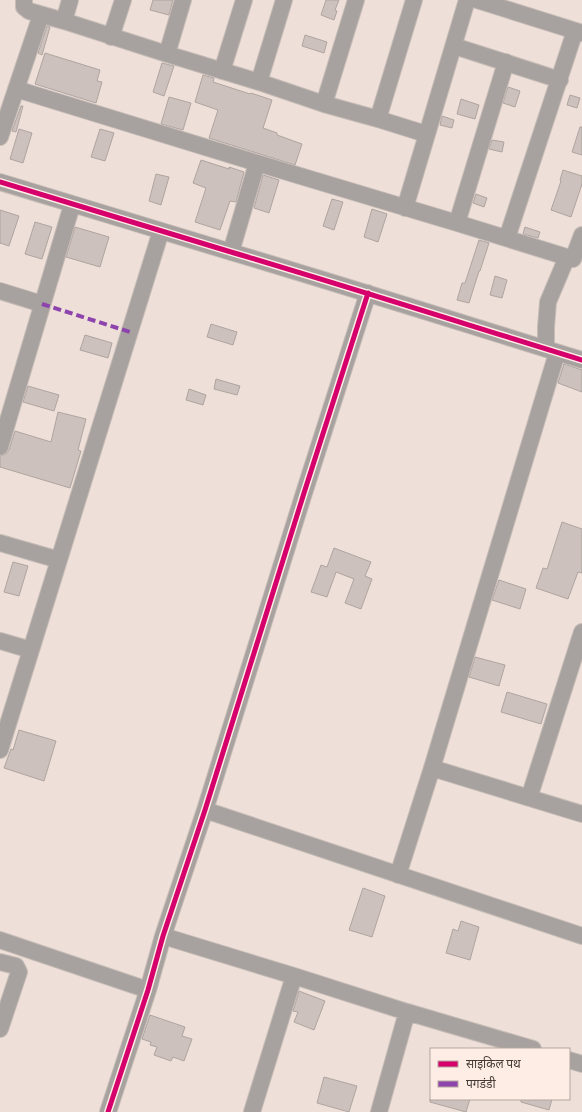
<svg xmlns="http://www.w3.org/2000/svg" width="582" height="1112" font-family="'Titillium Web','Noto Sans Devanagari',sans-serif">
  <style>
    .building { fill: #ccc1bc; stroke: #afa49f }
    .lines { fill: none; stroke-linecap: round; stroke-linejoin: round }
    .minor-casing { stroke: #c7bcb6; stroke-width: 18 }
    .minor { stroke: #a7a29f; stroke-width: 16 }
    .quiet { stroke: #8e44ad; stroke-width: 4; stroke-dasharray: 8 4; stroke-linecap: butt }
    .cycleway-casing { stroke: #fdede5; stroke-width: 8 }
    .cycleway { stroke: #d6006c; stroke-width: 5 }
  </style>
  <rect width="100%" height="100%" fill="#eee0d9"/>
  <path class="building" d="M153,0h20l-4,15 -19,-5z
    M326,0h13l-4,10 2,1 -3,9 -13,-5z
    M47,26l3,1 -8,28 -4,-2z
    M305,35l22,7 -3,11 -22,-7z
    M45,53l55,17 -3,11 5,1 -6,21 -61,-19z
    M162,63l12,3 -10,30 -11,-4z
    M203,75l11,3 -1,4 37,12 1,-1 21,7 -9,28 14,5v2l25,9 -7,21 -86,-27 9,-28 -23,-8z
    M508,87l12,4 -5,16 -12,-4z
    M570,95l10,3 -3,10 -10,-3z
    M169,97l22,6 -8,27 -22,-6z
    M461,99l18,6 -4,14 -18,-5z
    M21,106h2l-7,26 -4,-1z
    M442,116l12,4 -2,8 -12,-3z
    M580,127h2v28l-10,-3z
    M19,129l13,4 -9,30 -13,-4z
    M100,129l14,4 -9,28 -14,-4z
    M492,140l12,2 -2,10 -13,-3z
    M201,160l28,9v-2l15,5 -8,30 -6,-1 -10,29 -25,-8 11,-34 -13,-5z
    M563,170l19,6v8l-11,33 -20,-7 10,-29 -1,-1z
    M156,174l13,3 -8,28 -12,-4z
    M263,175l16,5 -10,33 -15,-5z
    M476,194l11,4 -3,9 -11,-4z
    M332,199l11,3 -9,28 -11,-4z
    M372,209l15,5 -9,28 -14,-5z
    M0,210l19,6 -10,30 -9,-3z
    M35,222l17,5 -10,32 -17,-5z
    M75,227l34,10 -9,30 -34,-10z
    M525,227l15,5 -2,6 -15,-4z
    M479,240l10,3 -9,28h-1l-10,32 -12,-3 5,-17h3z
    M495,276l12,4 -5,18 -12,-3z
    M211,324l26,8 -4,13 -26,-8z
    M85,335l27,8 -4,15 -28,-8z
    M564,364l18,6v22l-24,-9z
    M216,379l24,7 -3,9 -23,-6z
    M28,386l31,9 -5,16 -31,-9z
    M189,389l17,6 -3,10 -17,-5z
    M58,412l28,7 -8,31 3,1 -11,37 -70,-21v-11l6,-2 3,-4 6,-19 36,11z
    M562,522l20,7v44l-4,-1 -10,27 -32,-11 7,-20 4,1z
    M334,548l37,14 -6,14 7,3 -11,30 -16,-6 9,-24 -18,-7 -9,25 -16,-5 10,-27 6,2z
    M13,562l15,4 -9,30 -15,-4z
    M499,580l27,9 -6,20 -28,-9z
    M475,657l30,8 -6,21 -30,-9z
    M507,692l40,12 -6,20 -40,-12z
    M19,730l37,11 -12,40 -40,-13 7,-19 2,1z
    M363,888l22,8 -13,41 -23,-7z
    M461,921l18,6 -9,33 -24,-7 7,-24 5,2z
    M299,991l26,10 -11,29 -20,-8 4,-10 -5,-1z
    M150,1015l35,12 -3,9 10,3 -8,22 -11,-4 -2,4 -17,-6 3,-8 -7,-2 1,-3 -9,-3z
    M324,1077l33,9 -8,26 -32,-9z
    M430,1099h40l-4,13 -36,-10z
    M521,1099h31l-3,11 -28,-8z"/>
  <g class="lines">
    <defs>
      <path id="minor" d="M24,0v7l5,4 35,10 103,33 92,28 65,22 54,15 48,15
        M477,0l105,33
        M64,21l6,-21
        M111,37l12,-37
        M454,46l106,34
        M167,54l16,-54
        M222,71l22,-71
        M259,82l25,-82
        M16,89l241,74 200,60 116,36 9,-24
        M324,104l32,-104
        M378,119l36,-119
        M0,137l41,-122
        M0,182c77,24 154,46 231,70 118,35 234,72 351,108
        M405,208l62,-208
        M457,223l49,-161
        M507,238l68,-207
        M231,252l26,-89
        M0,291l42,13
        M546,349v-22l2,-25 19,-45
        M0,447l72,-242
        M0,543l59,17
        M0,641l31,9
        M0,750l161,-519
        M432,768l150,46
        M529,798l53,-166
        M205,810l377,126
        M398,875l34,-107 125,-415
        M163,936l131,40 113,36 126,37
        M0,940l148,50
        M0,962l16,4 3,6 -19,57
        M569,1060l13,4
        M108,1112l40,-122 15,-54 42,-126 99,-317 64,-200
        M252,1112l42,-136
        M379,1112l28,-100"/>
    </defs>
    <use href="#minor" class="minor-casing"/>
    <use href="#minor" class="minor"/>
    <path class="quiet" d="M42,304l88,28"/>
    <defs>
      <path id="cycleway" d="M0,182c77,24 154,46 231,70 118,35 234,72 351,108
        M108,1112l40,-122 15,-54 42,-126 99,-317 64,-200"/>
    </defs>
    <use href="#cycleway" class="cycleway-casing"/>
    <use href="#cycleway" class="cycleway"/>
  </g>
  <rect x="430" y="1048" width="140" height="52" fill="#fdede5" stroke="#b3a59e"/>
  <rect x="438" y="1061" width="20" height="6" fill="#d6006c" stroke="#b3a59e"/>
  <text x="466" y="1068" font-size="12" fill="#443a34">साइकिल पथ</text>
  <rect x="438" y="1081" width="20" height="6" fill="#8e44ad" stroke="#b3a59e"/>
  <text x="466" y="1088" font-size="12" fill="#443a34">पगडंडी</text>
</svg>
